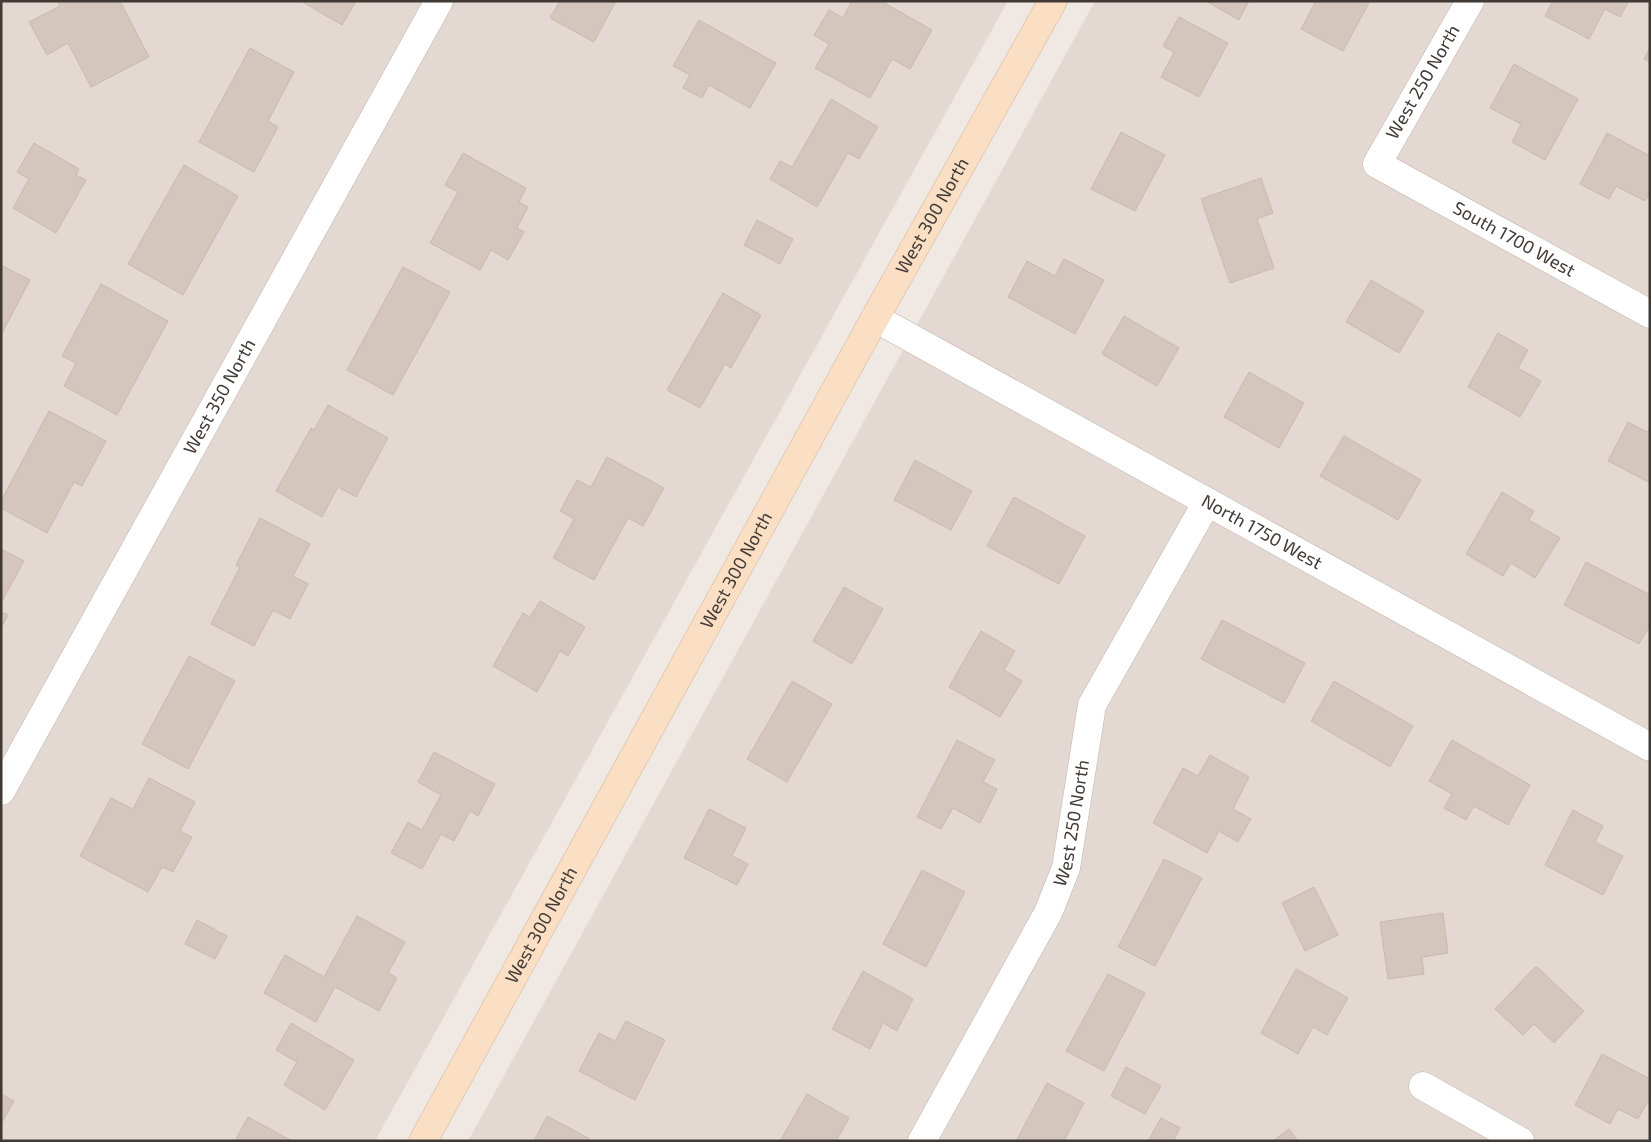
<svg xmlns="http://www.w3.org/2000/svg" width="1651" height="1142" font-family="'Exo 2',sans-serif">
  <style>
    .residential { fill: #e4d9d2 }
    .building { fill: #d4c5bd; stroke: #cbb8ae }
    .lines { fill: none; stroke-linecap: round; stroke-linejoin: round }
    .minor-casing { stroke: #beb2aa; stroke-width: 29 }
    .secondary-casing { stroke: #d0b399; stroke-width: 29 }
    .minor { stroke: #fff; stroke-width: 28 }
    .secondary { stroke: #fadfc4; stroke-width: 28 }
    .labels { text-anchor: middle; stroke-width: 4.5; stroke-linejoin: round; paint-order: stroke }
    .street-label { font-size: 18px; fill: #413934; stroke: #fff }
  </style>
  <rect width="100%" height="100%" fill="#f0e9e3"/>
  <path class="residential" d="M1,1h1007l-633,1140h-374z
    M1095,1h555v1140h-1182z"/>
  <path class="building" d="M58,1h62l29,56 -58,30 -23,-44 -21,12 -18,-33 31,-16z
    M301,1h55l-14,24z
    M560,1h56l-22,41 -44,-24z
    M852,1h29l51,29 -22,39 -18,-10 -22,39 -55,-30 14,-24 -15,-9 15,-25 14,8z
    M1206,1h43l-10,19z
    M1316,1h54l-27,50 -42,-22z
    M1553,1h76l-9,16 -15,-8 -16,30 -44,-23z
    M1179,17l49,26 -29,54 -38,-20 13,-25 -11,-6z
    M699,20l77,43 -26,45 -41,-23 -7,13 -19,-10 7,-13 -17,-9z
    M250,48l44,24 -26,49 10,6 -24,45 -55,-30z
    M1650,48v14l-6,-3z
    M1514,64l64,35 -33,61 -33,-18 9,-18 -31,-16z
    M831,99l47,28 -19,32 -11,-6 -31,54 -47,-28 10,-18 12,6z
    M1121,132l44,23 -30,56 -44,-22z
    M1607,133l43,23v37l-5,8 -29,-15 -7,13 -29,-15z
    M34,143l45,26 -3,6 10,5 -30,53 -43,-25 16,-29 -12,-7z
    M463,153l63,35 -7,14 9,5 -11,21 7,4 -16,28 -17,-10 -11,20 -50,-27 28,-51 -13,-7z
    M184,165l54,31 -55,99 -55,-31z
    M1261,178l12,35 -16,6 17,49 -44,15 -29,-84z
    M757,220l36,19 -13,25 -36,-19z
    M1064,259l40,21 -29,54 -67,-37 19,-36 28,15z
    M1,265l29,15 -29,55z
    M403,267l47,25 -57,103 -46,-25z
    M1371,280l53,31 -25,42 -53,-31z
    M101,284l67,37 -51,94 -53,-29 12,-23 -14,-7z
    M723,293l38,22 -30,53 -6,-4 -25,44 -33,-18z
    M1124,316l55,32 -22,38 -55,-32z
    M1498,333l30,17 -10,18 23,13 -21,36 -52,-30z
    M1249,372l55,31 -25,45 -55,-31z
    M328,405l60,33 -32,59 -18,-10 -16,30 -46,-26 35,-63 3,2z
    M49,411l57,30 -24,45 -8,-4 -27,51 -46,-25v-7z
    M1628,422l19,10 3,-4v55l-42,-22z
    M1344,436l77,44 -23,40 -78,-44z
    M607,457l57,31 -21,38 -15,-8 -34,62 -41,-22 21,-39 -14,-8 17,-31 14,7z
    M915,460l57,31 -21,39 -57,-30z
    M1502,492l32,19 -5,9 31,18 -25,40 -24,-15 -8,13 -37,-22z
    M1014,497l71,39 -26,48 -72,-38z
    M260,518l50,26 -17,32 15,8 -18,35 -17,-9 -19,36 -43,-22 29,-57 -4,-2z
    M1,549l23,12 -23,42z
    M1586,562l64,33v30l-11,19 -75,-39z
    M844,587l39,22 -31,55 -39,-23z
    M540,601l45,26 -17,29 -8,-5 -23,41 -44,-26 30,-53 7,4z
    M1,612l7,3 -7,13z
    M1222,620l83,43 -21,40 -83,-44z
    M981,631l34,20 -11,19 18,11 -22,36 -51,-30z
    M189,656l46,25 -47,88 -46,-25z
    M792,681l40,23 -45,78 -40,-23z
    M1334,681l79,45 -23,41 -79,-46z
    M957,740l38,20 -12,22 14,7 -17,34 -27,-15 -12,21 -24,-12z
    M1452,740l78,45 -22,40 -34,-19 -8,14 -22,-12 8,-14 -23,-13z
    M434,752l61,32 -17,32 -8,-5 -16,30 -13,-7 -19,35 -31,-16 17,-31 14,8 19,-35 -23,-13z
    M1210,755l39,22 -16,32 18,10 -13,23 -19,-11 -12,22 -54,-30 30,-55 15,8z
    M149,778l46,24 -15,29 12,6 -19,35 -11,-5 -14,25 -68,-36 31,-58 22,11z
    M709,809l37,19 -14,28 16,8 -11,21 -53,-27z
    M1573,810l30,16 -8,16 28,14 -20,39 -58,-30z
    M1164,859l38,19 -47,88 -37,-19z
    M922,870l43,22 -39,75 -43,-23z
    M1314,887l24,48 -33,16 -23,-48z
    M1443,913l5,40 -26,4 2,17 -36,5 -8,-57z
    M357,916l48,26 -17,31 9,5 -18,33 -44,-24 -19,35 -52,-29 21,-38 39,22z
    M197,920l30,16 -12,23 -30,-15z
    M1536,966l48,45 -30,32 -20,-19 -11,11 -28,-26z
    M1296,969l52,29 -21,37 -14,-8 -15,27 -37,-21z
    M863,971l50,28 -16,32 -14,-8 -13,26 -38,-20z
    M1108,974l37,19 -41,78 -38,-20z
    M626,1021l39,19 -30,60 -56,-29 20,-38 16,8z
    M291,1023l63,37 -29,50 -41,-25 13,-23 -21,-12z
    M1602,1054l48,25v18l-12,22 -20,-10 -8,15 -35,-19z
    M1126,1067l35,19 -16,28 -34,-18z
    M1047,1083l37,20 -20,38h-48z
    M1,1094l13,7 -13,23z
    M807,1094l42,24 -13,23h-56z
    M547,1116l43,23 -1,2h-55z
    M248,1117l44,24h-57z
    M1161,1118l19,10 -7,13h-25z
    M1289,1129l9,12h-25z"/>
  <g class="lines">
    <defs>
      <g id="minor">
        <path id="s1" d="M1470,1l-93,163 273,150"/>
        <path id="s2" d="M875,318l775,429"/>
        <path id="s3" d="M1,791l438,-790"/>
        <path d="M1423,1086l97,55"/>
        <path id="s4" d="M922,1141l126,-228 18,-45 26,-163 115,-203"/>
      </g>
      <g id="secondary">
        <path id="s5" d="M423,1141l452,-823 178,-317"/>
      </g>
    </defs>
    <use href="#minor" class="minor-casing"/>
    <use href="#secondary" class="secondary-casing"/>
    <use href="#minor" class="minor"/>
    <use href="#secondary" class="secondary"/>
  </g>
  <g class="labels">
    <g class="street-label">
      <text transform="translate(1423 82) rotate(-60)" y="6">West 250 North</text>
      <text dy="6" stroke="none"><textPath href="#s5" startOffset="1056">West 300 North</textPath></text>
      <text dy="6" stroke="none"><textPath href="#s1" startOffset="344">South 1700 West</textPath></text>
      <text dy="6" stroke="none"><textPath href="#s3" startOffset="451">West 350 North</textPath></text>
      <text dy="6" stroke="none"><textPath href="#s2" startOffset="442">North 1750 West</textPath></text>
      <text dy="6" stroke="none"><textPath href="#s5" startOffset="651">West 300 North</textPath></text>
      <text dy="6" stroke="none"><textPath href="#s4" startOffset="354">West 250 North</textPath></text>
      <text dy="6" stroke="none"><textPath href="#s5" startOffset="246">West 300 North</textPath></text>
    </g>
  </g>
  <rect width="1651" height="1142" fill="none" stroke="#413934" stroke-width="5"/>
</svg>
